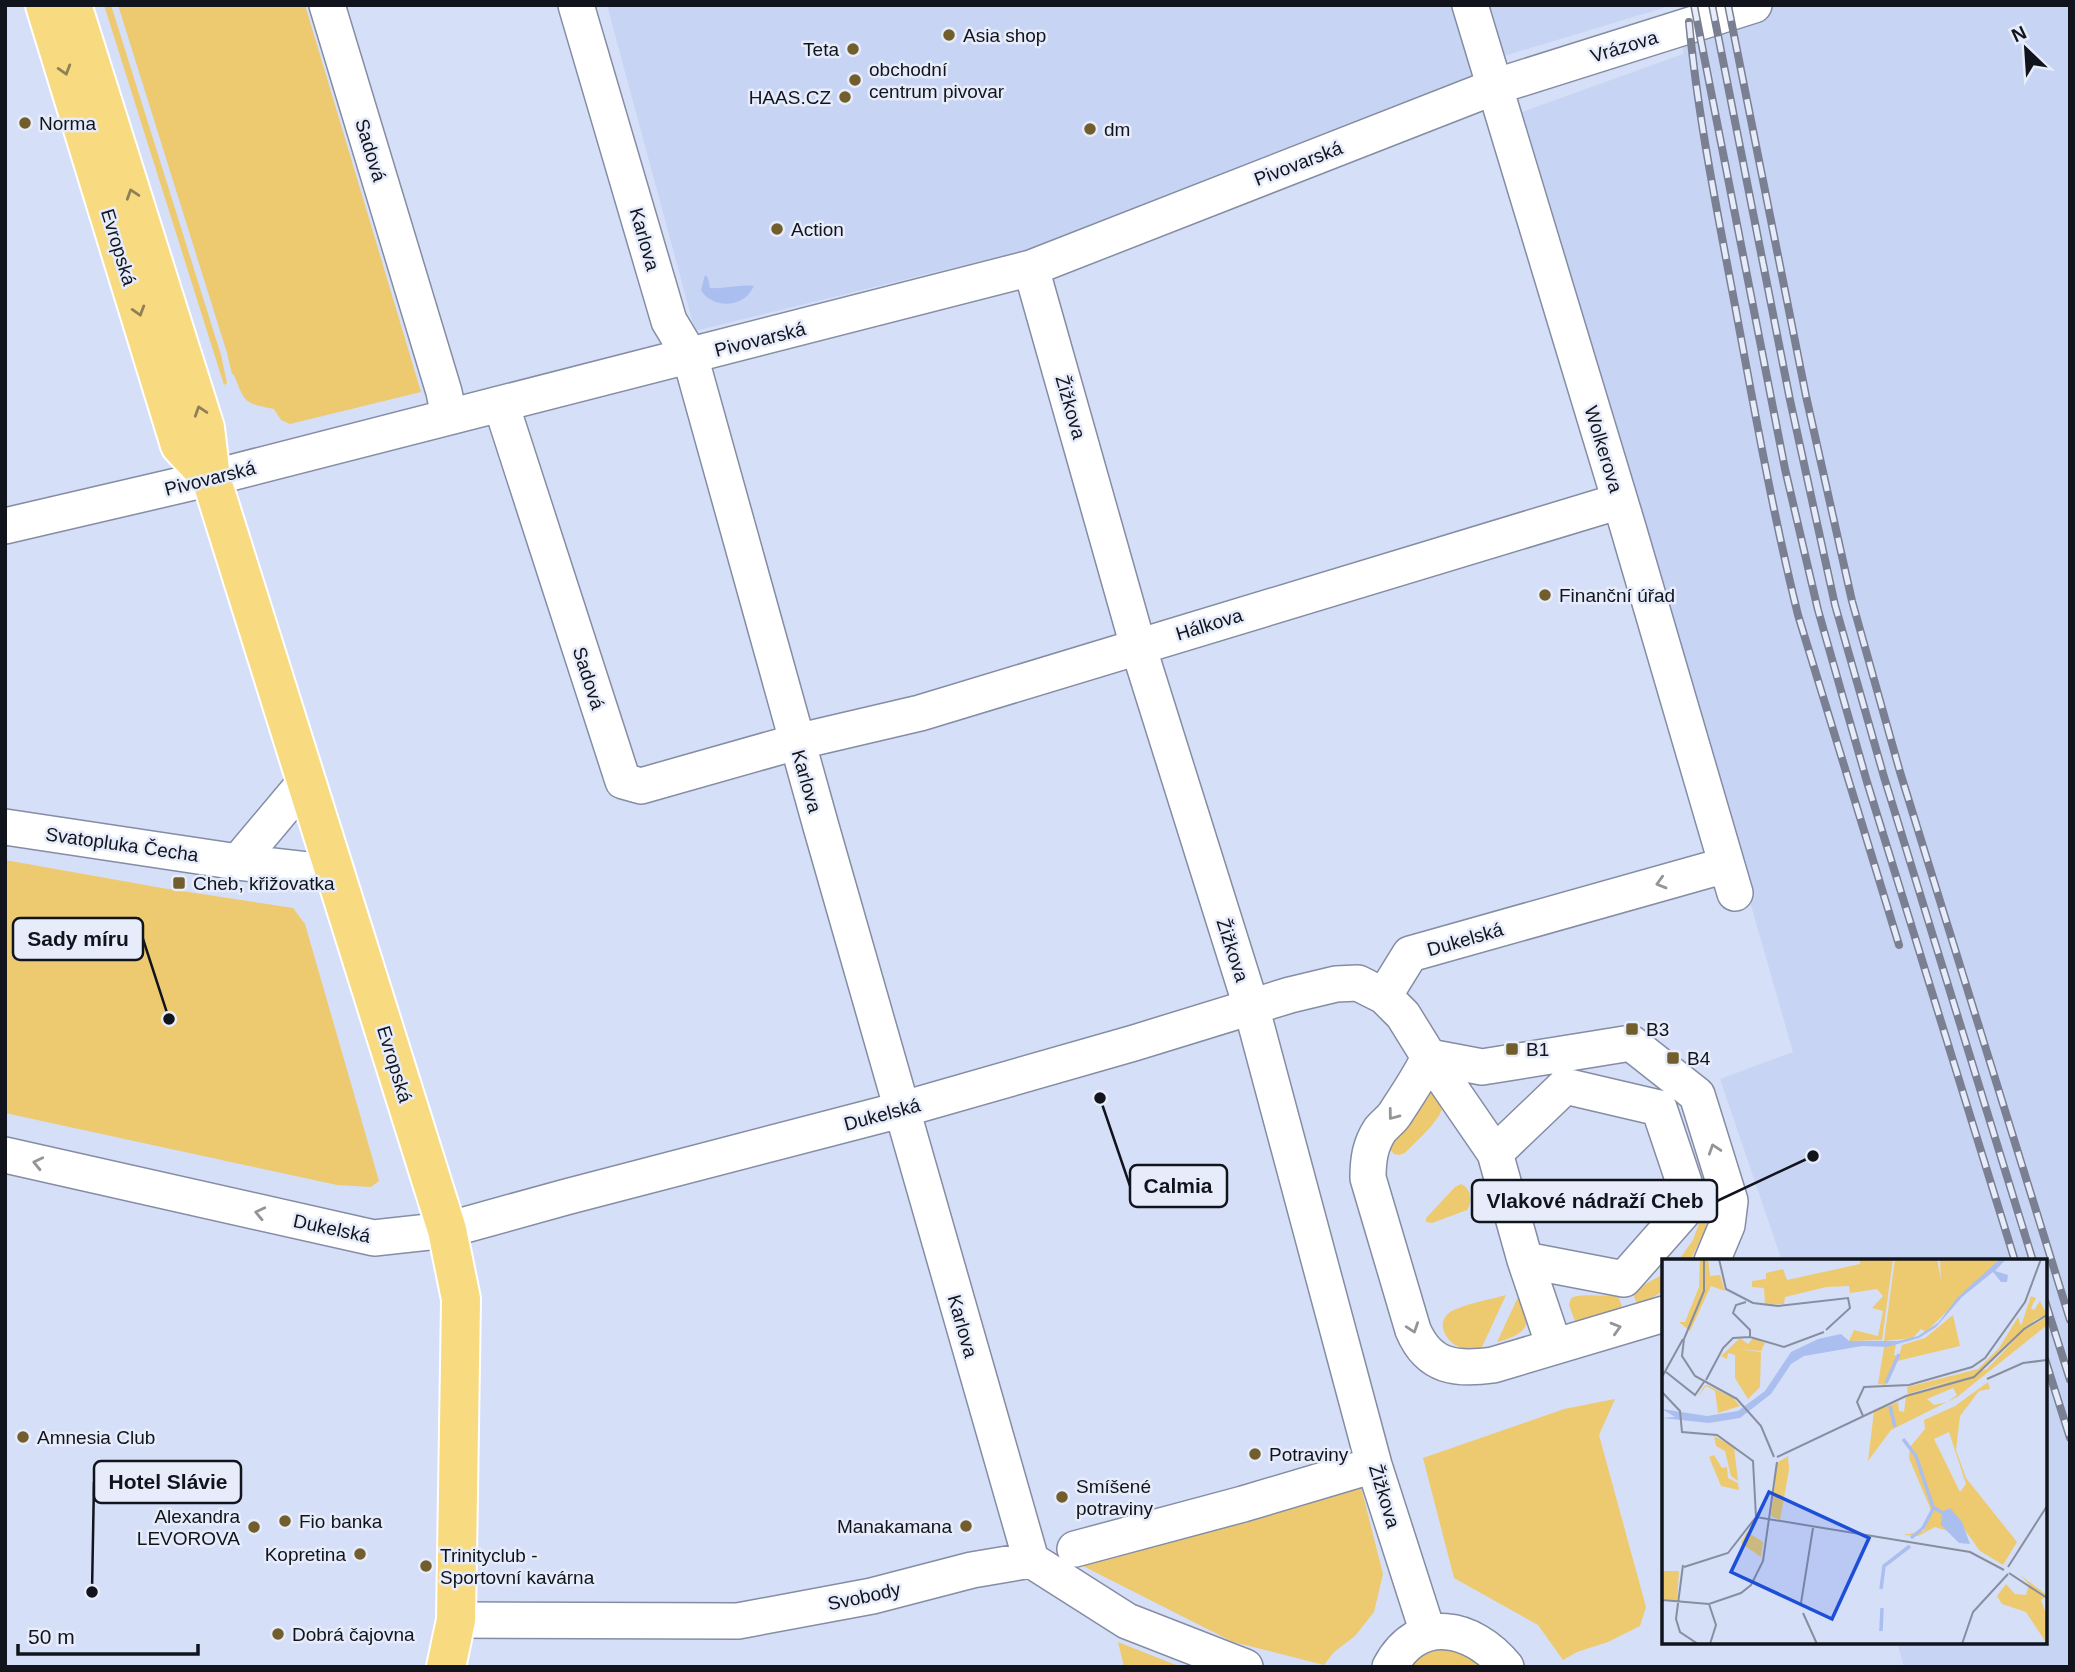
<svg xmlns="http://www.w3.org/2000/svg" width="2075" height="1672" font-family="Arial,sans-serif">
  <style>
    .built { fill: #c8d4f4 }
    .green { fill: #edca6f }
    .water { fill: #abbef0 }
    .lines { fill: none; stroke-linecap: round; stroke-linejoin: round }
    .minor-casing { stroke: #848da3; stroke-width: 38 }
    .major-casing { stroke: #fff; stroke-width: 42 }
    .minor { stroke: #fff; stroke-width: 35 }
    .major { stroke: #f8da81; stroke-width: 38 }
    .rail-casing { stroke: #7a8091; stroke-width: 8 }
    .rail { stroke: #e7ecfb; stroke-width: 5; stroke-dasharray: 16; stroke-linecap: butt }
    .oneway { stroke: #908154 }
    .oneway2 { stroke: #949599 }
    .poi-dot { fill: #715e2c; stroke: #e7ecfb; stroke-width: 2.5 }
    .labels { text-anchor: middle; stroke-width: 5; stroke-linejoin: round; paint-order: stroke }
    .poi-label { font-size: 19px; fill: #11141c; stroke: #e7ecfb; text-anchor: start }
    .street-label { font-size: 19px; fill: #11141c; stroke: #e7ecfb }
    .inset-river { fill: none; stroke: #abbef0; stroke-width: 3.5 }
    .inset-road { fill: none; stroke: #878ea0; stroke-width: 2 }
    .view { fill: #1d4ed8; fill-opacity: 0.15; stroke: #1d4ed8; stroke-width: 3.5 }
    .inset-edge { fill: none; stroke: #11141c; stroke-width: 3.5 }
    .leader { fill: none; stroke: #11141c; stroke-width: 2.5 }
    .callout-dot { fill: #11141c; stroke: #e7ecfb; stroke-width: 2.5 }
    .callout { fill: #e7ecfb; stroke: #11141c; stroke-width: 2.5 }
    .callout-label { font-size: 21px; text-anchor: middle; font-weight: bold; fill: #11141c }
  </style>
  <rect width="100%" height="100%" fill="#d6dff8"/>
  <path class="built" d="M607,5h850l22,70 -450,174 -334,82z
    M1489,5h184l-169,51z
    M1682,5h388v1662h-166l-7,-25h148v-381h-263l-62,-182 73,-27 -169,-590 -102,-350 161,-58z"/>
  <path class="green" d="M104,5h7l110,350 6,28 -3,2z
    M118,5h187l116,387 -131,32 -9,-4 -7,-11c-30,-6 -29,-6 -40,-34l-2,-1 -5,-21z
    M5,860l157,28 131,20 12,16 74,257 -8,6 -34,-2 -332,-72z
    M1432,1091c3,4 9,9 10,13 4,12 -29,40 -37,49l-6,2 -5,-1 -6,-7 39,-54z
    M1461,1184c10,4 12,18 6,26l-35,13 -6,-1v-4l29,-31z
    M1703,1213l5,2 -3,15 -13,27 -2,4h-12l15,-21z
    M1664,1274v16l-26,17 -6,-16z
    M1506,1295l-24,52c-7,2 -14,3 -21,1 -14,-5 -26,-24 -12,-35 10,-8 44,-14 57,-18z
    M1519,1295c14,30 10,38 -22,47z
    M1618,1295l6,18 -48,11 -7,-19 2,-7c11,-5 33,-1 47,-3z
    M1615,1399l-16,36 47,172 -6,19 -32,16 -31,10 -14,8 -25,-35 -84,-47 -31,-120 141,-49z
    M1360,1483l23,91 -9,38 -19,24 -21,16 -10,13 -91,-23 -154,-78z
    M1118,1642l63,25h-57z
    M1432,1648h23l30,19h-77l3,-4z"/>
  <path class="water" d="M705,275l3,3 2,10c15,1 29,-4 44,-2 -2,3 -4,7 -7,10 -13,12 -37,10 -46,-6z"/>
  <g class="lines">
    <defs>
      <path id="minor" d="M327,5l117,387 5,25
        M576,5l93,316 21,35c111,402 224,804 341,1204
        M1470,5l157,519 108,369
        M1031,268l107,378 113,360 123,459 54,168
        M501,404l122,377 18,5 155,-44 124,-29 700,-212
        M5,526l206,-48 820,-210 463,-181 260,-82
        M5,827l233,35 96,11
        M238,862l68,-81
        M1384,996l26,-42 316,-89
        M1429,1057c-9,20 -22,38 -34,57 -4,6 -10,10 -15,16 -10,15 -12,30 -12,48l45,152c16,38 44,40 80,35l171,-51
        M1429,1057l53,10 149,-24 66,52 33,106 -3,24 -15,36
        M1495,1153l70,-67 94,22 32,95 -67,76 -99,-19
        M5,1155l369,83 73,-8 119,-33 334,-87 234,-67 156,-48 46,-11 22,-1 26,13 19,19 26,42 66,96 30,107 29,86
        M1075,1549l168,-45 131,-39
        M456,1620l282,1 134,-25 100,-26 59,-10 96,61 118,46
        M1390,1667c28,-53 83,-41 116,0"/>
      <path id="major" d="M45,5l135,440 31,33
        M72,5l133,423 6,50 236,752 14,69 -5,321 -10,47"/>
    </defs>
    <use href="#minor" class="minor-casing"/>
    <use href="#major" class="major-casing"/>
    <use href="#minor" class="minor"/>
    <use href="#major" class="major"/>
    <defs>
      <path id="rail" d="M1694,5l91,464 33,141 49,172 148,479
        M1712,5l78,395 45,205 49,172 149,484
        M1728,5l78,391 46,205 48,171 170,548
        M1689,22c9,97 29,193 47,289 19,102 37,203 62,304l101,330
        M2045,1301l25,79
        M2045,1359l25,79"/>
    </defs>
    <use href="#rail" class="rail-casing"/>
    <use href="#rail" class="rail"/>
  </g>
  <defs><path id="oneway-chevron" d="M-2-3.5L2.5 0L-2 3.5" fill="none" stroke-width="1.6" stroke-linecap="round" stroke-linejoin="round" transform="scale(1.75)"/></defs>
  <g class="oneway">
    <use href="#oneway-chevron" transform="translate(65 70) rotate(73)"/>
    <use href="#oneway-chevron" transform="translate(132 194) rotate(-108)"/>
    <use href="#oneway-chevron" transform="translate(139 311) rotate(73)"/>
    <use href="#oneway-chevron" transform="translate(200 411) rotate(-108)"/>
  </g>
  <g class="oneway2">
    <use href="#oneway-chevron" transform="translate(1661 883) rotate(164)"/>
    <use href="#oneway-chevron" transform="translate(1393 1115) rotate(127)"/>
    <use href="#oneway-chevron" transform="translate(1714 1149) rotate(-108)"/>
    <use href="#oneway-chevron" transform="translate(38 1163) rotate(-167)"/>
    <use href="#oneway-chevron" transform="translate(260 1213) rotate(-167)"/>
    <use href="#oneway-chevron" transform="translate(1413 1328) rotate(71)"/>
    <use href="#oneway-chevron" transform="translate(1616 1328) rotate(-16)"/>
  </g>
  <g class="poi-dot">
    <circle cx="949" cy="35" r="7"/>
    <circle cx="853" cy="49" r="7"/>
    <circle cx="855" cy="80" r="7"/>
    <circle cx="845" cy="97" r="7"/>
    <circle cx="25" cy="123" r="7"/>
    <circle cx="1090" cy="129" r="7"/>
    <circle cx="777" cy="229" r="7"/>
    <circle cx="1545" cy="595" r="7"/>
    <rect x="172" y="876" width="14" height="14" rx="3.5"/>
    <rect x="1625" y="1022" width="14" height="14" rx="3.5"/>
    <rect x="1505" y="1042" width="14" height="14" rx="3.5"/>
    <rect x="1666" y="1051" width="14" height="14" rx="3.5"/>
    <circle cx="23" cy="1437" r="7"/>
    <circle cx="1255" cy="1454" r="7"/>
    <circle cx="1062" cy="1497" r="7"/>
    <circle cx="285" cy="1521" r="7"/>
    <circle cx="966" cy="1526" r="7"/>
    <circle cx="254" cy="1527" r="7"/>
    <circle cx="360" cy="1554" r="7"/>
    <circle cx="426" cy="1566" r="7"/>
    <circle cx="278" cy="1634" r="7"/>
  </g>
  <g class="labels">
    <g class="poi-label">
      <text x="963" y="42">Asia shop</text>
      <text x="839" y="56" text-anchor="end">Teta</text>
      <text x="869" y="76">obchodní<tspan x="869" dy="22">centrum pivovar</tspan></text>
      <text x="831" y="104" text-anchor="end">HAAS.CZ</text>
      <text x="39" y="130">Norma</text>
      <text x="1104" y="136">dm</text>
      <text x="791" y="236">Action</text>
      <text x="1559" y="602">Finanční úřad</text>
      <text x="193" y="890">Cheb, křižovatka</text>
      <text x="1646" y="1036">B3</text>
      <text x="1526" y="1056">B1</text>
      <text x="1687" y="1065">B4</text>
      <text x="37" y="1444">Amnesia Club</text>
      <text x="1269" y="1461">Potraviny</text>
      <text x="1076" y="1493">Smíšené<tspan x="1076" dy="22">potraviny</tspan></text>
      <text x="240" y="1523" text-anchor="end">Alexandra<tspan x="240" dy="22">LEVOROVA</tspan></text>
      <text x="299" y="1528">Fio banka</text>
      <text x="952" y="1533" text-anchor="end">Manakamana</text>
      <text x="346" y="1561" text-anchor="end">Kopretina</text>
      <text x="440" y="1562">Trinityclub -<tspan x="440" dy="22">Sportovní kavárna</tspan></text>
      <text x="292" y="1641">Dobrá čajovna</text>
    </g>
    <g class="street-label">
      <text transform="translate(1624 46) rotate(-17)" y="7">Vrázova</text>
      <text transform="translate(371 150) rotate(73)" y="7">Sadová</text>
      <text transform="translate(1298 163) rotate(-21)" y="7">Pivovarská</text>
      <text transform="translate(645 239) rotate(74)" y="7">Karlova</text>
      <text transform="translate(119 247) rotate(73)" y="7">Evropská</text>
      <text transform="translate(760 339) rotate(-14)" y="7">Pivovarská</text>
      <text transform="translate(1071 407) rotate(74)" y="7">Žižkova</text>
      <text transform="translate(1604 449) rotate(73)" y="7">Wolkerova</text>
      <text transform="translate(210 478) rotate(-14)" y="7">Pivovarská</text>
      <text transform="translate(1209 624) rotate(-17)" y="7">Hálkova</text>
      <text transform="translate(589 678) rotate(72)" y="7">Sadová</text>
      <text transform="translate(807 781) rotate(74)" y="7">Karlova</text>
      <text transform="translate(122 844) rotate(8)" y="7">Svatopluka Čecha</text>
      <text transform="translate(1465 939) rotate(-16)" y="7">Dukelská</text>
      <text transform="translate(1233 950) rotate(72)" y="7">Žižkova</text>
      <text transform="translate(395 1064) rotate(73)" y="7">Evropská</text>
      <text transform="translate(882 1114) rotate(-15)" y="7">Dukelská</text>
      <text transform="translate(332 1228) rotate(12)" y="7">Dukelská</text>
      <text transform="translate(963 1326) rotate(74)" y="7">Karlova</text>
      <text transform="translate(1385 1496) rotate(73)" y="7">Žižkova</text>
      <text transform="translate(864 1596) rotate(-12)" y="7">Svobody</text>
    </g>
  </g>
  <g transform="translate(1662 1259)">
    <rect width="385" height="385" fill="#d6dff8"/>
    <path d="M38,0h8l2,17 10,-1 5,16 -14,-5 -21,45 -11,-9h6l14,-35zM198,0h33l-11,81 -33,1 5,-11 24,6 5,-25 -11,-3 11,-12 -6,-7 -27,4 -1,-7 -23,1 -41,10 -1,7 -19,1 -1,-17 -12,-1v-6l14,-2v-6l17,-4 4,11 73,-16zM233,0h42l4,21 -1,-21h60l-74,73 -5,-3 -8,9 -29,3zM369,37l5,2 -5,10 3,2 6,-9 7,14 -12,5 -56,52 -71,22 -1,-7 71,-18 21,-21 19,-31 3,9zM291,56l7,31 -63,15 -11,24 -8,-1 6,-37 12,-3 -2,11 5,1 3,-11 23,-7zM385,58v8l-90,72 -66,33 -23,31 6,-50 24,-9 1,9 5,1 2,-16 81,-27 37,-39zM291,129l4,7 -10,7 -13,3 -7,-6zM78,79l8,6 5,-6 12,5 -4,8 -24,-2 24,3 -1,35 -12,12 -13,-21v-23l-7,-2 -1,6 -6,-3zM326,123l2,7 -11,2 -19,25 -4,34 10,28 51,64 -14,23 -23,-14 -31,-43 -8,12 7,11 -13,-4 -17,9 -15,-1 21,-4 7,-21 -22,-52 1,-11 15,-18 -1,-9 31,-14zM287,173l17,52 -6,8 -26,-53zM45,126l26,13 7,8 -22,7 -3,-22 -9,-5 -8,10 6,-10zM52,177l20,11 4,34 -7,-5 -6,-25 -9,-5zM52,196l8,13 5,-1 1,11 10,5 1,7 -18,-4 -12,-29zM126,197l1,14 -9,50 -9,-4 6,-53zM85,273l16,10 -2,15 -20,-14zM0,312h17l-2,31 -15,-4zM358,316l27,20 -6,5 6,16v28l-21,-32 -24,-8 -5,-8 9,-12 9,10 11,1 3,-11z" fill="#edca6f" fill-rule="evenodd"/>
    <path d="M338,0h6l-11,12 13,4 -1,7h-6l-8,-10 -31,25 -26,30 -17,11 -32,9 -25,-1 -58,10 -13,8 -20,30 -31,24 -31,5 -47,-5 13,-1 -13,-8 45,7 31,-5 27,-20 26,-39 27,-13 23,-5 8,7h49l20,-5 20,-13 20,-26zM288,249l12,14 8,22 -11,-1 -18,-18 1,-13z" fill="#abbef0"/>
    <path class="inset-river" d="M224,124l13,-29M228,147l5,21M241,180l13,17 17,51 10,6M249,279l12,-10 10,-19M219,330l3,-23 26,-20M219,372l1,-23"/>
    <path class="inset-road" d="M42,0v32l-20,48 -2,17 13,20 42,23M57,0l7,30 27,14 25,3 70,-8 2,10 -24,22M84,43l-10,3 -3,8 17,17v7M4,113l29,23 9,-13M0,118l21,-38M325,120l36,-16 24,-3M44,121l17,-32 10,-10 17,-1 34,10 40,-15M0,133l18,19 2,21 35,3 36,26 3,56 -28,36 -44,14M74,139l25,28 13,31M201,157l-6,-14 7,-15 45,-2 63,-18 13,-9 40,-56 16,-43M115,198l129,-61 68,-19 50,-48 23,-14M94,258l214,35 34,18M21,306l-7,54 4,13 18,12M346,308l39,-61M347,314l38,25M0,341l47,4 32,-11 10,-8 12,-24 14,-99M139,344l12,-75M47,345l7,21 -6,19M141,354l14,31M300,385l11,-32 35,-38"/>
    <path class="view" d="M107,233l100,46 -37,81 -101,-47z"/>
    <rect width="385" height="385" class="inset-edge"/>
  </g>
  <path class="leader" d="M169 1019L143 939M1100 1098L1130 1186M1813 1156L1717 1201M92 1592L94 1482"/>
  <g class="callout-dot">
    <circle cx="169" cy="1019" r="7"/>
    <circle cx="1100" cy="1098" r="7"/>
    <circle cx="1813" cy="1156" r="7"/>
    <circle cx="92" cy="1592" r="7"/>
  </g>
  <g class="callout">
    <rect x="13" y="918" width="130" height="42" rx="7"/>
    <rect x="1130" y="1165" width="97" height="42" rx="7"/>
    <rect x="1472" y="1180" width="245" height="42" rx="7"/>
    <rect x="94" y="1461" width="147" height="42" rx="7"/>
  </g>
  <g class="callout-label">
    <text x="78" y="946">Sady míru</text>
    <text x="1178" y="1193">Calmia</text>
    <text x="1595" y="1208">Vlakové nádraží Cheb</text>
    <text x="168" y="1489">Hotel Slávie</text>
  </g>
  <rect width="2075" height="1672" fill="none" stroke="#11141c" stroke-width="14"/>
  <g transform="translate(2026 49) rotate(335)" stroke="#e7ecfb" stroke-width="5" paint-order="stroke">
  <path d="M0-5L12 26L0 18L-12 26Z" fill="#11141c"/>
  <text y="-10" font-size="19" font-weight="bold" text-anchor="middle" fill="#11141c">N</text>
  </g>
  <path d="M18 1644v10h180v-10" fill="none" stroke="#11141c" stroke-width="3.5"/>
  <text x="28" y="1644" font-size="21" fill="#11141c" stroke="#e7ecfb" stroke-width="5" paint-order="stroke">50 m</text>
</svg>
